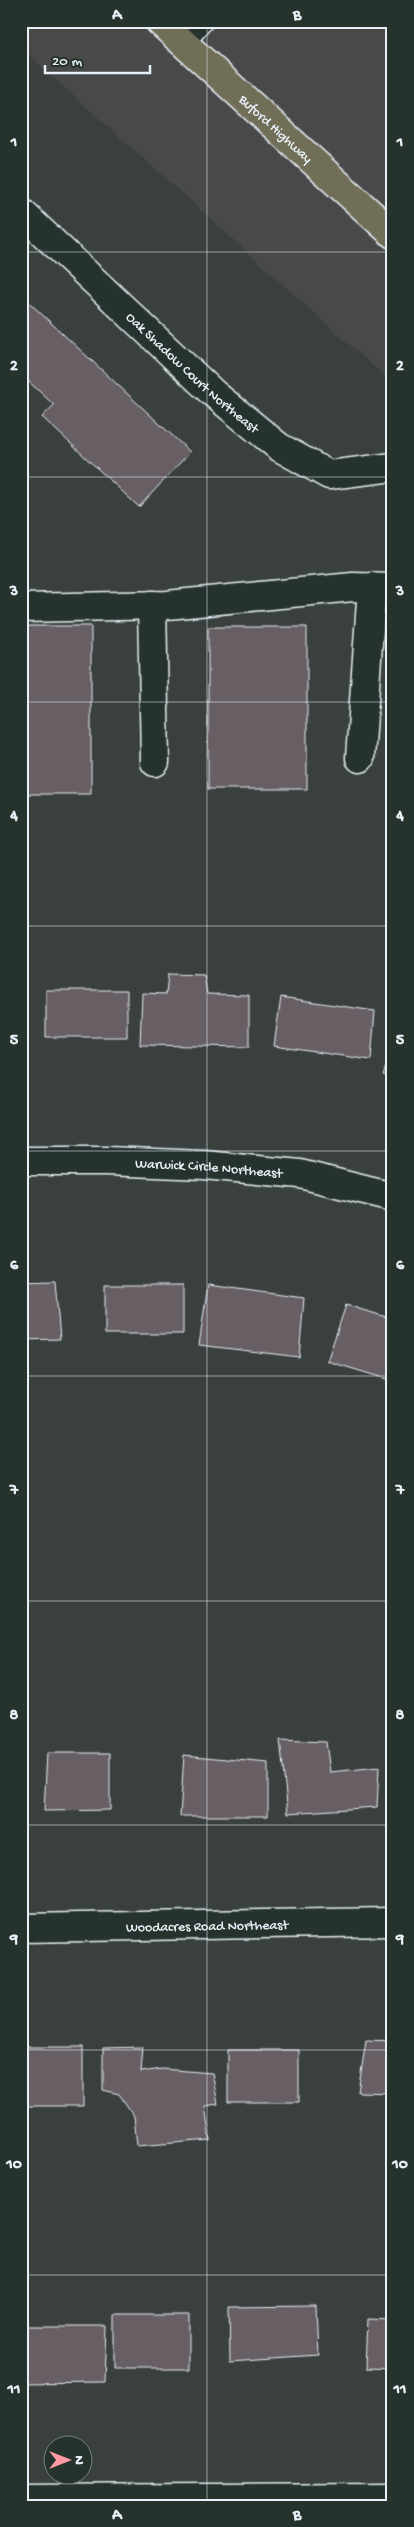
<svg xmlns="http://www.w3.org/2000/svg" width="414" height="2527" font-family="'Gochi Hand',sans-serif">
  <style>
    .built { fill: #48494a }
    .building { fill: #685e65; stroke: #e8f1f8 }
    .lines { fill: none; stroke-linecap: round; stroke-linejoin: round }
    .lane-casing { stroke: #e8f1f8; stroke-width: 21 }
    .street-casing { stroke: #e8f1f8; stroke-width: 31 }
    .primary-casing { stroke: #e8f1f8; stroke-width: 31 }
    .lane { stroke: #26332d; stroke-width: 18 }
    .street { stroke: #26332d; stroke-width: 28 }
    .primary { stroke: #716e59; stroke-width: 28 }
    .grid { fill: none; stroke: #e8f1f8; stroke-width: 1; stroke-opacity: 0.55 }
    .labels { text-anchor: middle; stroke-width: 4; stroke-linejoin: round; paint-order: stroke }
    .street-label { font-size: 14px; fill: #e8f1f8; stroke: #26332d }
    .neatline { fill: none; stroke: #e8f1f8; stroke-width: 2 }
    .grid-label { font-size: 16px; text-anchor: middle; font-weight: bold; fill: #e8f1f8 }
  </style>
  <rect width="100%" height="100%" fill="#3a403e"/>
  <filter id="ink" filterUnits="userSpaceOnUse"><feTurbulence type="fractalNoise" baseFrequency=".02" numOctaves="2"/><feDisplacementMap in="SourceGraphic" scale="10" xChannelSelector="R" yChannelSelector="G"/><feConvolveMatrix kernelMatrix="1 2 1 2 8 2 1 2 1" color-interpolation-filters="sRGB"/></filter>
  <g filter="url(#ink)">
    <path class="built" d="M21,21h372v363l-372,-336z"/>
    <path class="building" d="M21,295l169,157 -51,55 -97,-90 12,-12 -27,-25 -6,6z
      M21,626h70v168h-70z
      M208,627h99v162h-99z
      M168,974l36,1 3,19 42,1v52l-109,-2 2,-52 24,1z
      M46,990h81v47h-81z
      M281,997l94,14 -4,49 -97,-14z
      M393,1047v30l-10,-2z
      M55,1281l5,58 -39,1v-58z
      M105,1285h78v49h-78z
      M208,1285l96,13 -5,59 -100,-12z
      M346,1305l47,14v62l-66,-20z
      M280,1740l46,2 4,30 49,-5 -2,40 -89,6z
      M47,1753h63v57l-66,1z
      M184,1755l84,8v53h-88z
      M366,2040l27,1v52l-35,-1z
      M21,2047h62v59h-62z
      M143,2047l-2,25 21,-3 50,4 6,31 -13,2 5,34 -73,6 -3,-30 -15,-22 -16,-4v-42z
      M228,2050h71v52h-71z
      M316,2306l2,49 -88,6 -1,-54z
      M115,2315h74v53h-74z
      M368,2319l25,1v48l-27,-1z
      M21,2326h86l-2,56 -84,1z"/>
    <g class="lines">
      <defs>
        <path id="lane" d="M185,44l19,-23"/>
        <g id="street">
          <path id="s1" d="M21,212l192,181 66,54 50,28 64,-8"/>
          <path d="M152,605l3,157"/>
          <path d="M21,608l146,-3 186,-18 40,1"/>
          <path d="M360,758l12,-171"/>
          <path id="s2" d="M21,1161h85l98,4 96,9 93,23"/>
          <path id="s3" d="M21,1928l372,-6"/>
          <path d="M21,2499l372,-2"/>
        </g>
        <g id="primary">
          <path id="s4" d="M159,21l234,213"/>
        </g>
      </defs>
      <use href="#lane" class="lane-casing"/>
      <use href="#street" class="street-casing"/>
      <use href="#primary" class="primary-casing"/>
      <use href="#lane" class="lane"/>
      <use href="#street" class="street"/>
      <use href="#primary" class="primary"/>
    </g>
  </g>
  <path class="grid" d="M207,21v2485M21,252h372M21,477h372M21,702h372M21,926h372M21,1151h372M21,1376h372M21,1601h372M21,1825h372M21,2050h372M21,2275h372"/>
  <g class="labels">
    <g class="street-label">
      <text dy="5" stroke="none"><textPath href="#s4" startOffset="159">Buford Highway</textPath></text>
      <text dy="5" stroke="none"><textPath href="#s1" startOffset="235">Oak Shadow Court Northeast</textPath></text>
      <text dy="5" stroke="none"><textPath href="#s2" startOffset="188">Warwick Circle Northeast</textPath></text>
      <text dy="5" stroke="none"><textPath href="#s3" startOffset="186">Woodacres Road Northeast</textPath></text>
    </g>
  </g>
  <rect width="414" height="2527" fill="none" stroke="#26332d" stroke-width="55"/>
  <g transform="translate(68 2460) rotate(90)"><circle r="24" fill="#26332d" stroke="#747f7e"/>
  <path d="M0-4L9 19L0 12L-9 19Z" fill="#ff9aa2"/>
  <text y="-8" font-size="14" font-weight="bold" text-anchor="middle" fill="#e8f1f8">N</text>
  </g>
  <path d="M45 65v8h105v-8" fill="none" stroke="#e8f1f8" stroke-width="2.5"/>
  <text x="52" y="65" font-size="15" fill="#e8f1f8" stroke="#26332d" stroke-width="4" paint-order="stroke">20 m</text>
  <rect x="28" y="28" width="358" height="2472" class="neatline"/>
  <g class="grid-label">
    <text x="117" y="19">A</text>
    <text x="297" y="19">B</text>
    <text x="14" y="146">1</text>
    <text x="400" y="146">1</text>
    <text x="14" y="370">2</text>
    <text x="400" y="370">2</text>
    <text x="14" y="595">3</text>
    <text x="400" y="595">3</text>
    <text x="14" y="820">4</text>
    <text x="400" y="820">4</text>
    <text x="14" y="1044">5</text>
    <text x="400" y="1044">5</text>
    <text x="14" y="1269">6</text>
    <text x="400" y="1269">6</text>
    <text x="14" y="1494">7</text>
    <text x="400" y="1494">7</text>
    <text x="14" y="1719">8</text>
    <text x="400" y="1719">8</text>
    <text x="14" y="1943">9</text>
    <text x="400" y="1943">9</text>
    <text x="14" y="2168">10</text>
    <text x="400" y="2168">10</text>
    <text x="14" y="2393">11</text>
    <text x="400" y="2393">11</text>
    <text x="117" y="2519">A</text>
    <text x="297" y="2519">B</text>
  </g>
</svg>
